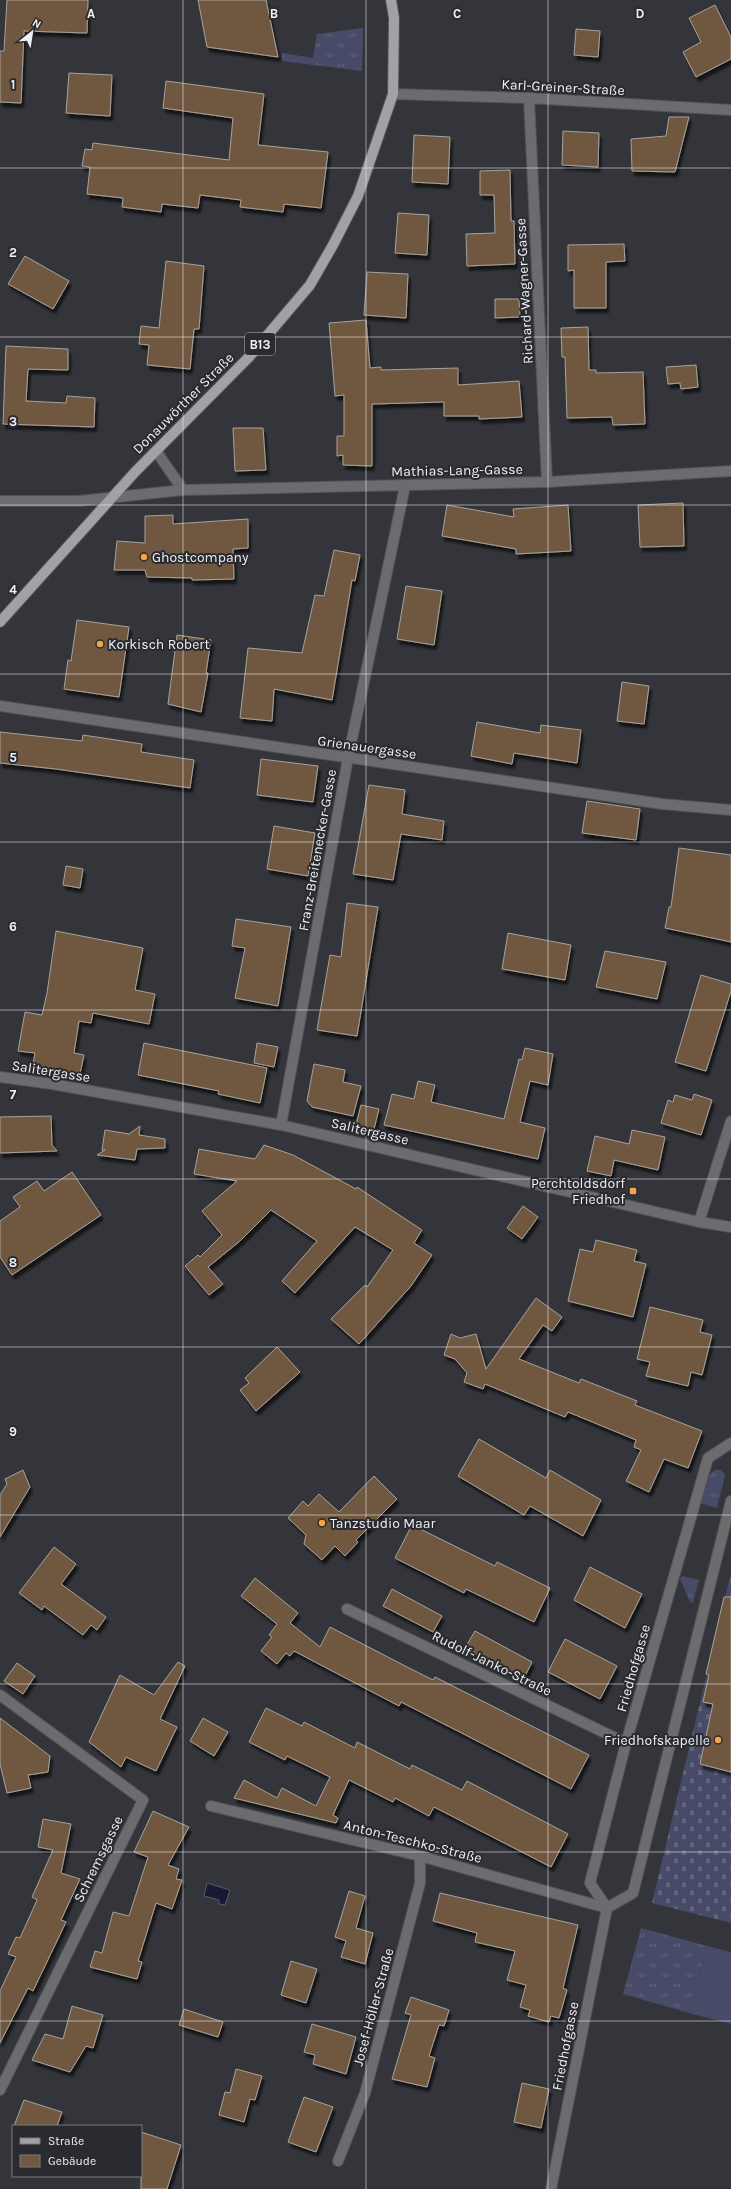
<svg xmlns="http://www.w3.org/2000/svg" width="731" height="2189" font-family="Karla,sans-serif">
  <style>
    .grass { fill: url(#grass-tufts) }
    .cemetery { fill: url(#cemetery-stones) }
    .pitch { fill: #474b67 }
    .water { fill: #181a33; stroke: #585a6d }
    .building { fill: #705940; stroke: #a7a29c; filter: url(#shadow) }
    .lines { fill: none; stroke-linecap: round; stroke-linejoin: round }
    .minor-casing { stroke: #525359; stroke-width: 12 }
    .primary-casing { stroke: #525359; stroke-width: 12 }
    .minor { stroke: #6c6c6f; stroke-width: 10 }
    .primary { stroke: #a1a2a8; stroke-width: 10 }
    .grid { fill: none; stroke: #eff0f4; stroke-width: 1; stroke-opacity: 0.55 }
    .poi-dot { fill: #f2a541; stroke: #2a2b30; stroke-width: 1.5 }
    .labels { text-anchor: middle; stroke-width: 4; stroke-linejoin: round; paint-order: stroke }
    .shield { fill: #2a2b30; stroke: #b4b5b9; stroke-width: 1 }
    .shield-label { font-size: 13px; font-weight: bold; fill: #eff0f4 }
    .street-label { font-size: 14px; fill: #eff0f4; stroke: #2a2b30 }
    .poi-label { font-size: 14px; fill: #eff0f4; stroke: #2a2b30; text-anchor: start }
    .grid-label { font-size: 13px; text-anchor: middle; font-weight: bold; fill: #eff0f4; stroke: #2a2b30; stroke-width: 4; stroke-linejoin: round; paint-order: stroke }
  </style>
  <defs>
    <pattern id="grass-tufts" width="24" height="20" patternUnits="userSpaceOnUse"><rect width="24" height="20" fill="#474b67"/><path d="M3 7l-1-3M5 7V3M7 7l1-3M15 17l-1-3M17 17v-4M19 17l1-3" fill="none" stroke="#62657d"/></pattern>
    <pattern id="cemetery-stones" width="16" height="16" patternUnits="userSpaceOnUse"><rect width="16" height="16" fill="#474b67"/><path d="M2 7V4a2 2 0 0 1 4 0v3zM10 15v-3a2 2 0 0 1 4 0v3z" fill="#62657d"/></pattern>
    <filter id="shadow"><feDropShadow dx="2.5" dy="4.5" stdDeviation="1" flood-color="#0009"/></filter>
  </defs>
  <rect width="100%" height="100%" fill="#34353b"/>
  <path class="grass" d="M363,28l-1,43 -80,-10v-8l31,5 4,-24z
    M715,1470h6l4,5 -8,33 -17,-5 10,-29z
    M682,1576l17,4 -6,23 -3,-1 -10,-23z
    M641,1928l66,18 -18,67 -66,-19z"/>
  <path class="cemetery" d="M731,1573v350l-79,-20z"/>
  <path class="pitch" d="M707,1946l24,6v72l-42,-11z"/>
  <path class="water" d="M207,1883l23,7 -5,15 -6,-1v-4l-15,-4z"/>
  <path class="building" d="M7,0h81l-1,33 -63,-2 -3,72 -21,-1v-51h4z
    M198,0h68l12,57 -71,-10z
    M715,5l16,32v22l-35,18 -13,-25 18,-10 -12,-24z
    M576,29l24,2 -2,26 -24,-2z
    M69,73l43,2 -2,41 -44,-3z
    M166,81l98,13 -6,51 70,7 -7,56 -37,-4 -1,8 -43,-5 1,-7 -41,-5 -2,13 -36,-4 -1,8 -39,-5 1,-9 -36,-4 3,-27 -8,-1 3,-17 7,1 1,-7 136,17 4,-42 -70,-10z
    M669,117h20l-14,55 -43,-1 -1,-32 35,-3z
    M563,131l36,2 -1,34 -36,-2z
    M414,135l36,2 -2,47 -36,-2z
    M510,170l1,51h3l1,43 -48,2 -1,-32 29,-1 -1,-38h-14v-24z
    M398,213l31,2 -2,40 -32,-2z
    M624,244l1,17 -19,1v46h-32v-38l-6,1v-26z
    M25,256l44,25 -16,28 -45,-25z
    M166,261l38,5 -5,63h-5l-4,40 -43,-4 2,-20 -10,-1 2,-18 18,2z
    M367,272l41,2 -2,44 -42,-3z
    M495,299h24l1,18 -25,1z
    M366,320l4,48 11,-1v3l77,-2v17l61,-4 3,36 -43,2v-3h-35v-14l-72,2v62l-29,-1v-10l-6,1v-20h7v-41l-9,1 -6,-73z
    M588,327l1,43h7v3l47,-1 2,52 -32,1 -1,-8 -45,1 -2,-61h-3l-1,-29z
    M6,346l62,3v21l-40,-1 -2,32 40,2 1,-7 28,2 -1,29 -91,-3z
    M696,365l2,22 -17,2 -1,-6 -12,1 -2,-17z
    M233,428h30l3,42 -31,1z
    M683,503l1,43 -44,1 -2,-42z
    M447,505l67,12 -1,-8 55,-4 3,46 -55,3v-5l-74,-13z
    M173,515v9l75,-5v29l-15,1 1,30 -42,1v-2l-45,-1 -2,-7h-31l3,-29 28,2v-27z
    M334,550l26,5 -5,26 -3,-1 -20,120 -58,-11 -2,32 -32,-3 8,-70 54,5 13,-58 9,1z
    M406,586l36,5 -8,54 -37,-6z
    M77,620l52,7 -10,70 -55,-8 4,-29 3,1z
    M177,635l34,5 -5,33h2l-7,39 -33,-8z
    M622,682l27,4 -5,38 -27,-3z
    M477,722l63,11 1,-8 40,5 -4,33 -63,-10 -2,11 -41,-8z
    M0,732l82,9 1,-6 59,9 -1,8 53,8 -4,28 -134,-19 -56,-6z
    M261,759l57,7 -5,36 -56,-7z
    M369,785l36,5 -3,24 42,7 -2,19 -41,-6 -8,46 -40,-6z
    M587,801l53,8 -4,31 -54,-7z
    M274,826l41,7 -7,43 -41,-7z
    M679,848l52,7v87l-66,-14 4,-21h2z
    M66,866l17,3 -3,19 -17,-3z
    M347,903l31,4 -21,129 -40,-6 13,-75 11,2z
    M236,919l55,8 -13,79 -43,-8 10,-50 -13,-2z
    M56,931l87,17 -8,42 20,4 -6,30 -56,-11 -2,10 -12,-2 -5,32 10,2 -4,19 -47,-9 2,-12 -17,-2 7,-39 17,3 5,-22z
    M508,933l63,12 -6,35 -63,-11z
    M605,951l61,11 -9,37 -61,-12z
    M701,975l30,9v7l-25,80 -31,-9z
    M144,1043l123,25 -7,35 -42,-9 1,-3 -81,-16z
    M257,1043l21,4 -4,20 -20,-4z
    M525,1048l28,6 -5,31 -18,-4 -10,41 25,6 -7,31 -154,-34 8,-31 22,5 4,-18 17,4 -4,17 73,17 15,-60 3,1z
    M314,1064l31,6 -2,12 18,4 -8,30 -41,-9 -5,-6z
    M694,1094l18,6 -11,35 -40,-12 7,-23 5,2 2,-7 17,5z
    M361,1105l18,4 -5,20 -18,-4z
    M51,1116l1,29 5,6 -57,2v-36z
    M140,1126l-1,9 26,4v9l-28,1 -2,11 -38,-5 8,-5h-3l3,-20 24,4z
    M632,1130l33,7 -7,33 -44,-10 -3,16 -24,-5 8,-35 34,8z
    M264,1145l29,10 63,34 1,-2 65,43 -8,13 18,12 -21,31 -52,58 -28,-25 34,-34 2,2 26,-37 -38,-23 -60,66 -13,-12 35,-40 -46,-31 -31,31 -32,26 15,17 -14,11 -24,-29 13,-11 2,2 22,-22 -20,-24 35,-30 -43,-7 5,-25 56,10z
    M72,1172l29,43 -89,60 -12,-18v-36l20,-14 -7,-10 24,-16 7,10z
    M523,1206l15,11 -16,22 -15,-11z
    M596,1240l41,10 -3,11 12,3 -13,53 -65,-16 12,-52 13,3z
    M536,1298l26,19 -10,14 -9,-6 -24,34 60,24 2,-4 56,22 -2,4 67,26 -14,37 -24,-9 -15,33 -23,-11 15,-31 -7,-3 2,-7 -68,-28 -3,5 -80,-33 -2,5 -19,-7 3,-9 -12,-14 -11,-4 7,-21 9,4 16,-4 10,35z
    M650,1307l53,13 -3,12 12,3 -10,40 -11,-3 -3,14 -42,-10 4,-14 -13,-3z
    M277,1347l23,25 -44,39 -16,-21 9,-7 -4,-5z
    M479,1439l67,39 4,-8 51,30 -18,36 -53,-30 -6,9 -66,-39z
    M23,1470l7,17 -30,50v-42l7,-11 -2,-5z
    M374,1476l23,23 -41,41 2,2 -13,14 -10,-10 -13,14 -18,-16 2,-9 -18,-17 15,-17 5,5 11,-12 20,18z
    M412,1525l83,41 2,-4 53,26 -16,34 -68,-33 -2,4 -69,-35z
    M54,1547l22,17 -15,20 45,33 -9,13 -6,-5 -8,10 -39,-29 -2,4 -23,-17z
    M590,1567l52,27 -17,34 -51,-28z
    M255,1578l43,35 -8,10 30,24 10,-20 77,40 26,13 2,-3 154,78 -18,34 -170,-87 -2,4 -105,-55 -4,5 -4,-3 -9,11 -16,-13 11,-14 -3,-2 8,-11 -36,-28z
    M392,1589l50,27 -9,16 -50,-26z
    M724,1597h7v175l-31,-8 13,-60 -10,-2 6,-27 -3,-1z
    M475,1631l57,31 -8,16 -59,-30z
    M565,1639l52,27 -17,33 -52,-27z
    M178,1662l7,4 -25,53 17,8 -21,44 -30,-14 -5,10 -32,-25 31,-67 34,20z
    M17,1663l18,13 -12,18 -19,-13z
    M266,1708l36,18 2,-4 51,26 2,-6 53,27 2,-4 50,25 5,-9 101,53 -17,33 -117,-60 -5,9 -34,-18 -2,4 -44,-22 -16,35 5,3 -2,5 -102,-25 10,-18 33,18 5,-10 34,18 14,-29 -43,-21 -2,4 -36,-18z
    M0,1718l50,38 -2,16 -20,3 3,13 -24,5 -7,-29z
    M203,1718l25,14 -14,24 -24,-15z
    M153,1811l36,16 -21,38 11,4 -3,10 6,1 -10,29 -16,-6 -18,58 4,1 -5,17 -47,-12 5,-16 7,2 11,-41 16,4 19,-59 -14,-5z
    M43,1819l28,5 -10,49 19,6 -19,41 5,2 -33,69 -5,-3 -28,55v-52l16,-34 -8,-3 8,-17 4,1 17,-38 -5,-3 21,-47 -15,-3z
    M349,1891l16,5 -9,32 17,5 -8,31 -24,-7 5,-16 -11,-4z
    M440,1893l138,32 -15,63 4,2 -8,28 -8,-2 -2,6 -21,-6 2,-6 -10,-3 6,-22 -19,-5 8,-29 -40,-9 2,-9 -44,-12z
    M291,1961l26,8 -11,34 -25,-8z
    M411,1997l38,13 -5,16 -5,-1 -10,31 6,2 -8,29 -35,-8 19,-64 -6,-2z
    M72,2006l31,9 -10,33 -7,-2 -16,26 -38,-12 13,-26 18,5z
    M184,2009l39,13 -5,15 -39,-12z
    M312,2024l44,13 -10,37 -33,-10 2,-9 -11,-3z
    M236,2069l26,7 -7,24 -5,-1 -6,23 -25,-7 6,-23 5,1z
    M522,2083l27,6 -8,39 -27,-6z
    M304,2097l29,10 -17,45 -28,-10z
    M24,2100l38,12 -5,14h-43z
    M141,2132l40,13 -14,44h-26z"/>
  <g class="lines">
    <defs>
      <path id="minor" d="M393,94l136,4 202,12
        M529,98l18,384
        M156,451l27,39
        M0,501h79l104,-11 364,-8 184,-11
        M0,706l662,98 69,6
        M0,1077l52,7 229,41 418,97 32,5
        M281,1125l67,-367 57,-272
        M699,1222l32,-101
        M347,1609l279,134
        M0,1695l143,105 -143,290
        M211,1806l209,50 187,52
        M607,1908l26,-15 98,-392
        M338,2161l27,-68 55,-210v-27
        M551,2189l56,-281 -17,-25 36,-140 82,-285 23,-15"/>
      <path id="primary" d="M0,622l135,-150 114,-115 61,-72 23,-40 25,-49 35,-102 1,-76 -3,-18"/>
    </defs>
    <use href="#minor" class="minor-casing"/>
    <use href="#primary" class="primary-casing"/>
    <use href="#minor" class="minor"/>
    <use href="#primary" class="primary"/>
  </g>
  <path class="grid" d="M183,0v2189M366,0v2189M548,0v2189M0,168h731M0,337h731M0,505h731M0,674h731M0,842h731M0,1010h731M0,1179h731M0,1347h731M0,1515h731M0,1684h731M0,1852h731M0,2021h731"/>
  <g class="poi-dot">
    <circle cx="144" cy="557" r="4"/>
    <circle cx="100" cy="644" r="4"/>
    <rect x="629" y="1187" width="8" height="8" rx="2"/>
    <circle cx="322" cy="1523" r="4"/>
    <circle cx="718" cy="1740" r="4"/>
  </g>
  <g class="labels">
    <rect class="shield" x="245" y="333" width="30" height="22" rx="3"/>
    <g class="shield-label">
      <text x="260" y="349">B13</text>
    </g>
    <g class="street-label">
      <text transform="translate(563 87) rotate(3)" y="5">Karl-Greiner-Straße</text>
      <text transform="translate(524 291) rotate(-93)" y="5">Richard-Wagner-Gasse</text>
      <text transform="translate(183 403) rotate(-45)" y="5">Donauwörther Straße</text>
      <text transform="translate(457 470) rotate(-1)" y="5">Mathias-Lang-Gasse</text>
      <text transform="translate(367 747) rotate(8)" y="5">Grienauergasse</text>
      <text transform="translate(317 850) rotate(-80)" y="5">Franz-Breitenecker-Gasse</text>
      <text transform="translate(51 1071) rotate(9)" y="5">Salitergasse</text>
      <text transform="translate(370 1131) rotate(13)" y="5">Salitergasse</text>
      <text transform="translate(492 1663) rotate(26)" y="5">Rudolf-Janko-Straße</text>
      <text transform="translate(633 1668) rotate(-74)" y="5">Friedhofgasse</text>
      <text transform="translate(413 1841) rotate(14)" y="5">Anton-Teschko-Straße</text>
      <text transform="translate(98 1859) rotate(-64)" y="5">Schremsgasse</text>
      <text transform="translate(373 2007) rotate(-75)" y="5">Josef-Höller-Straße</text>
      <text transform="translate(565 2046) rotate(-79)" y="5">Friedhofgasse</text>
    </g>
    <g class="poi-label">
      <text x="152" y="562">Ghostcompany</text>
      <text x="108" y="649">Korkisch Robert</text>
      <text x="625" y="1188" text-anchor="end">Perchtoldsdorf<tspan x="625" dy="16">Friedhof</tspan></text>
      <text x="330" y="1528">Tanzstudio Maar</text>
      <text x="710" y="1745" text-anchor="end">Friedhofskapelle</text>
    </g>
  </g>
  <g class="grid-label">
    <text x="91" y="18">A</text>
    <text x="274" y="18">B</text>
    <text x="457" y="18">C</text>
    <text x="640" y="18">D</text>
    <text x="13" y="89">1</text>
    <text x="13" y="257">2</text>
    <text x="13" y="426">3</text>
    <text x="13" y="594">4</text>
    <text x="13" y="762">5</text>
    <text x="13" y="931">6</text>
    <text x="13" y="1099">7</text>
    <text x="13" y="1267">8</text>
    <text x="13" y="1436">9</text>
  </g>
  <rect x="12" y="2125" width="130" height="52" fill="#2a2b30" stroke="#797a7e"/>
  <rect x="20" y="2138" width="20" height="6" fill="#a1a2a8" stroke="#797a7e"/>
  <text x="48" y="2145" font-size="12" fill="#eff0f4">Straße</text>
  <rect x="20" y="2155" width="20" height="12" fill="#705940" stroke="#797a7e"/>
  <text x="48" y="2165" font-size="12" fill="#eff0f4">Gebäude</text>
  <g transform="translate(32 32) rotate(30)" stroke="#2a2b30" stroke-width="3" paint-order="stroke">
  <path d="M0-3L7 15L0 10L-7 15Z" fill="#eff0f4"/>
  <text y="-6" font-size="11" font-weight="bold" text-anchor="middle" fill="#eff0f4">N</text>
  </g>
</svg>
